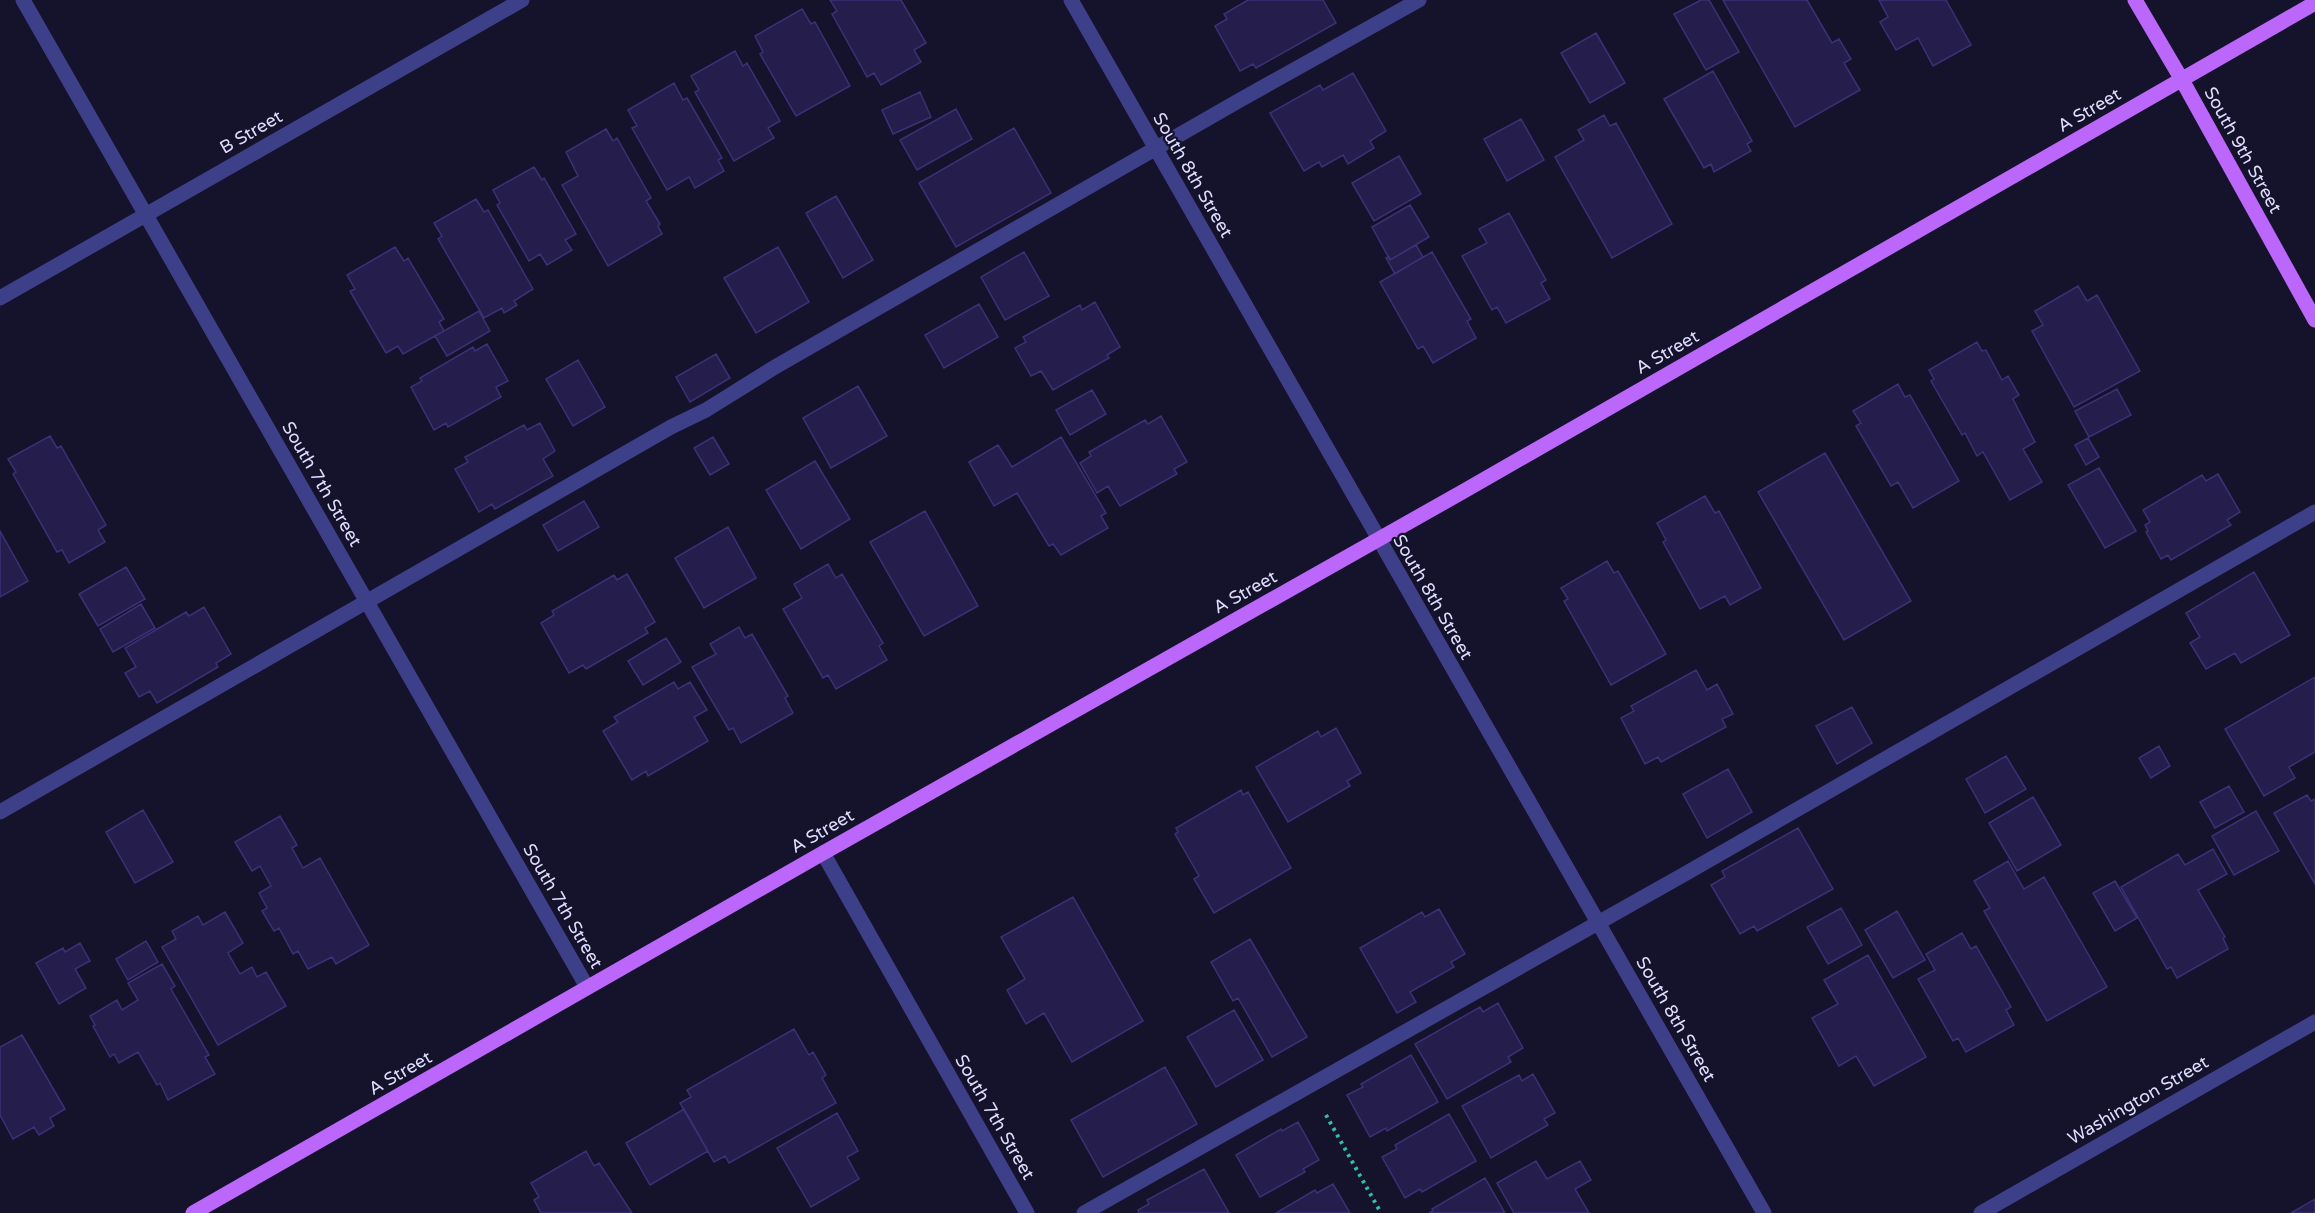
<svg xmlns="http://www.w3.org/2000/svg" width="2315" height="1213" font-family="'Varela Round',sans-serif">
  <style>
    .building { fill: #251e4c; stroke: #3b3177; stroke-width: 1.5 }
    .lines { fill: none; stroke-linecap: round; stroke-linejoin: round }
    .path { stroke: #34bbac; stroke-width: 4; stroke-dasharray: 3 4.5; stroke-linecap: butt }
    .minor { stroke: #3e3f89; stroke-width: 15 }
    .major { stroke: #bc67fb; stroke-width: 15 }
    .labels { text-anchor: middle; stroke-width: 4.5; stroke-linejoin: round; paint-order: stroke }
    .street-label { font-size: 18px; fill: #dfddfe; stroke: #15122b }
  </style>
  <rect width="100%" height="100%" fill="#15122b"/>
  <path class="building" d="M830,0h71l25,43 -12,7 7,12 -40,23 -7,-12 -7,4 -35,-63 5,-3z
    M1248,0h75l13,23 -80,45 -3,-4 -13,7 -25,-45 12,-7 -3,-5z
    M1701,0h8l30,52 -33,18 -32,-56z
    M1723,0h84l25,43 7,-4 12,20 -7,4 16,27 -65,37z
    M1879,0h67l25,45 -38,21 -15,-28 -22,12 -16,-28 8,-5z
    M802,9l9,15 4,-2 35,64 -54,30 -36,-62 3,-2 -8,-16z
    M1596,33l29,50 -35,20 -29,-50z
    M735,51l8,15 4,-3 33,58 -12,7 6,10 -40,23 -39,-69 4,-2 -8,-14z
    M1713,71l39,70 -5,3 4,7 -37,21 -3,-8 -7,4 -40,-69z
    M1353,73l33,58 -16,10 4,7 -26,16 -5,-9 -21,12 -3,-5 -15,9 -34,-58 50,-28 3,5z
    M674,83l9,17 4,-2 35,60 -4,2 6,11 -29,17 -6,-11 -22,13 -35,-62 5,-2 -9,-16z
    M920,92l11,25 -38,17 -11,-24z
    M956,109l16,30 -55,31 -17,-30z
    M1604,115l6,11 6,-3 56,101 -60,34 -57,-101 29,-17 -6,-10z
    M1521,119l23,41 -37,21 -23,-42z
    M1014,128l37,65 -95,54 -37,-64z
    M606,129l7,12 4,-3 34,60 -5,3 14,23 -2,2 4,8 -54,32 -46,-81 16,-9 -12,-24z
    M1399,156l22,38 -47,27 -22,-38z
    M534,167l8,13 2,-2 32,56 -11,6 7,10 -25,15 -7,-11 -11,7 -32,-56 3,-2 -7,-13z
    M836,196l37,64 -30,18 -37,-65z
    M476,199l8,13 4,-2 45,79 -19,12 3,4 -13,8 -2,-5 -18,10 -46,-79 4,-3 -8,-13z
    M1410,205l19,32 -39,23 -18,-33z
    M1509,213l37,67 -5,3 9,16 -44,24 -9,-16 -5,3 -30,-54 25,-13 -8,-14z
    M1416,245l7,12 -28,17 -9,-16 3,-1 1,3z
    M395,247l9,14 4,-3 36,61 -5,3 5,9 -41,23 -5,-8 -12,7 -36,-62 5,-2 -8,-14z
    M778,247l31,55 -53,31 -32,-55z
    M1024,252l25,44 -44,24 -24,-43z
    M1432,252l39,67 -4,2 9,17 -43,25 -10,-17 -5,3 -38,-67z
    M2078,286l9,15 10,-6 43,76 -66,36 -42,-76 11,-6 -8,-14z
    M1095,302l25,45 -13,8 2,3 -56,32 -12,-19 -10,5 -16,-28 11,-6 -3,-5 57,-32 2,5z
    M979,304l19,33 -54,31 -19,-33z
    M479,311l11,20 -43,25 -12,-20z
    M1977,342l5,9 4,-1 16,30 6,-4 11,19 -6,4 22,43 -12,7 19,33 -32,18 -27,-48 -6,4 -12,-23 -3,2 -31,-54 3,-2 -5,-9z
    M487,344l21,37 -12,6 5,10 -53,30 -2,-4 -12,7 -23,-43 11,-6 -2,-3 53,-31 2,4z
    M716,354l14,24 -40,24 -14,-25z
    M578,360l27,47 -32,19 -27,-47z
    M1898,384l7,13 5,-2 49,86 -46,27 -15,-26 -7,4 -35,-60 5,-3 -8,-12z
    M858,386l29,50 -56,32 -28,-50z
    M2117,389l14,26 -42,22 -14,-26z
    M1092,390l14,24 -36,21 -14,-25z
    M1161,416l26,46 -13,7 3,5 -57,32 -12,-20 -11,7 -17,-30 11,-7 -2,-4 56,-32 3,4z
    M540,423l15,28 -12,8 10,17 -58,33 -3,-5 -13,8 -24,-43 13,-7 -3,-5 59,-32 3,5z
    M50,436l7,12 4,-2 45,79 -8,5 7,12 -36,21 -7,-13 -5,2 -44,-78 3,-2 -8,-13z
    M713,437l16,27 -19,11 -16,-27z
    M1061,437l45,76 -5,3 7,12 -47,27 -8,-11 -4,2 -32,-53 -23,13 -25,-44 29,-17 14,22z
    M2088,438l11,19 -13,8 -11,-20z
    M1825,453l86,148 -67,39 -86,-148z
    M815,461l35,58 -49,30 -35,-59z
    M2099,468l37,63 -31,17 -37,-63z
    M2218,474l22,38 -13,8 4,5 -60,35 -3,-5 -7,4 -15,-27 2,-1 -3,-6 5,-3 -7,-12 59,-35 4,6z
    M1705,496l10,17 4,-2 42,77 -31,17 -5,-9 -25,13 -37,-67 3,-2 -9,-17z
    M584,501l15,26 -41,24 -15,-26z
    M925,511l53,95 -54,30 -54,-94z
    M728,527l28,51 -52,30 -29,-50z
    M0,531l28,50 -28,16z
    M1607,561l7,12 4,-2 48,83 -55,31 -47,-84 4,-2 -7,-11z
    M828,564l8,14 6,-4 41,69 -4,3 8,14 -51,29 -8,-14 -5,3 -40,-69 19,-11 -8,-14z
    M126,567l19,32 -47,27 -19,-32z
    M2254,572l36,63 -49,28 -6,-10 -29,16 -16,-26 10,-6 -14,-24z
    M627,574l28,48 -10,6 3,5 -62,36 -3,-4 -14,8 -28,-50 13,-8 -2,-4 62,-36 3,5z
    M141,604l14,24 -42,24 -13,-23z
    M204,607l27,47 -15,9 2,4 -61,36 -7,-12 -11,6 -14,-24 11,-6 -11,-19 61,-36 3,4z
    M739,627l6,11 7,-4 36,62 -3,2 8,15 -52,30 -8,-15 -4,2 -37,-63 24,-13 -6,-10z
    M666,638l15,24 -38,23 -15,-24z
    M1696,670l11,20 10,-6 16,30 -11,5 4,8 -65,35 -3,-5 -13,7 -24,-46 13,-7 -3,-5z
    M2315,677v75l-26,15 6,11 -31,18 -39,-67z
    M674,682l4,7 12,-7 17,28 -13,7 14,24 -60,35 -2,-5 -14,9 -29,-49 15,-9 -4,-5z
    M1852,707l20,36 -35,21 -21,-38z
    M1336,728l25,45 -14,8 3,5 -62,36 -32,-55 62,-36 3,6z
    M2159,746l11,20 -19,12 -12,-20z
    M2006,756l20,33 -41,24 -19,-34z
    M1728,769l24,43 -45,26 -24,-44z
    M2229,786l15,26 -29,16 -15,-26z
    M1241,790l2,5 5,-3 43,76 -77,45 -20,-34 5,-3 -24,-42 3,-2 -2,-4z
    M2307,795l4,6 4,-2v85l-41,-71z
    M2033,797l28,48 -44,26 -28,-48z
    M143,810l30,52 -38,21 -29,-51z
    M2256,811l23,40 -45,24 -22,-39z
    M280,816l17,29 -5,3 11,20 17,-10 49,87 -33,19 -4,-7 -24,12 -10,-18 -5,3 -14,-26 -5,3 -12,-20 5,-3 -8,-15 12,-7 -11,-20 -8,5 -17,-29z
    M1798,828l35,61 -76,42 -3,-5 -14,8 -29,-49 14,-8 -3,-6z
    M2213,849l14,25 -29,16 27,47 -2,1 5,11 -51,29 -6,-11 -4,2 -46,-82 57,-33 7,11z
    M2008,861l16,28 20,-12 63,110 -60,34 -63,-110 6,-3 -16,-27z
    M2115,881l22,37 -22,13 -22,-38z
    M1073,897l70,124 -71,41 -28,-49 -18,11 -19,-34 18,-11 -24,-42z
    M1841,908l21,37 -34,19 -21,-37z
    M1439,909l26,45 -14,8 3,5 -44,25 6,10 -19,11 -37,-65 62,-36 3,5z
    M1897,911l28,49 -32,18 -28,-48z
    M225,912l18,31 -15,10 12,21 12,-7 5,10 9,-5 20,34 -68,39 -56,-98 14,-8 -4,-8 26,-15 5,9z
    M1962,933l9,16 5,-3 35,61 -5,3 8,15 -48,27 -8,-14 -5,3 -35,-62 17,-9 -9,-16z
    M1250,939l57,98 -35,20 -34,-59 -5,3 -22,-39z
    M146,941l12,21 -30,18 -12,-21z
    M80,943l10,18 -15,8 11,19 -27,16 -23,-41 27,-15 2,4z
    M1868,955l58,102 -52,29 -18,-30 -17,10 -27,-48 26,-14 -14,-24z
    M162,964l13,22 -4,3 38,66 -4,2 10,17 -47,26 -8,-17 -3,2 -19,-33 -19,11 -5,-9 -4,3 -17,-31 2,-1 -5,-9 27,-16 5,10 16,-10 -10,-17z
    M1498,1003l25,45 -15,9 3,5 -64,37 -32,-55 65,-37 3,5z
    M1234,1010l29,50 -47,27 -29,-50z
    M794,1029l15,26 4,-3 13,23 -4,3 14,25 -107,60 -4,-7 -11,6 -34,-59 11,-6 -4,-7z
    M22,1035l43,74 -15,9 4,8 -15,9 -5,-8 -21,12 -13,-24v-68z
    M1411,1055l27,47 -51,29 -1,-3 -16,9 -23,-42 16,-8 -2,-3z
    M1165,1067l32,57 -94,53 -32,-57z
    M1533,1074l22,39 -11,6 4,6 -57,33 -29,-52 57,-31 3,6z
    M684,1109l24,42 -58,34 -24,-42z
    M837,1113l21,38 -11,6 12,22 -48,28 -34,-59z
    M1449,1114l27,47 -54,31 -2,-3 -15,9 -23,-41 15,-8 -2,-4z
    M1298,1122l21,38 -16,9 2,3 -45,25 -24,-42 45,-26 1,2z
    M586,1151l8,15 5,-3 33,50h-91l-7,-13 5,-3 -8,-14z
    M1536,1161l11,18 33,-18 11,19 -16,9 14,24h-75l-17,-30z
    M1204,1169l25,44h-90l-1,-3 11,-6 -2,-4z
    M1485,1178l20,35h-76l4,-2 -1,-2z
    M1333,1184l17,29h-74l39,-23 2,3z
    M2315,1199v14h-24z"/>
  <g class="lines">
    <path class="path" d="M1326,1115l55,98"/>
    <path class="minor" d="M23,0l564,987
      M1071,0l693,1213
      M0,298l522,-298
      M0,812l671,-385 35,-17 69,-43 465,-267 179,-100
      M823,853l204,360
      M1084,1213l599,-338 632,-363
      M1981,1213l334,-191"/>
    <path class="major" d="M2135,0l47,80 133,240
      M193,1213l630,-360 641,-362 851,-488"/>
  </g>
  <g class="labels">
    <g class="street-label">
      <text transform="translate(2089 110) rotate(-30)" y="6">A Street</text>
      <text transform="translate(251 132) rotate(-30)" y="6">B Street</text>
      <text transform="translate(2243 150) rotate(61)" y="6">South 9th Street</text>
      <text transform="translate(1193 175) rotate(60)" y="6">South 8th Street</text>
      <text transform="translate(1667 352) rotate(-30)" y="6">A Street</text>
      <text transform="translate(322 484) rotate(60)" y="6">South 7th Street</text>
      <text transform="translate(1245 592) rotate(-29)" y="6">A Street</text>
      <text transform="translate(1433 597) rotate(60)" y="6">South 8th Street</text>
      <text transform="translate(822 831) rotate(-30)" y="6">A Street</text>
      <text transform="translate(563 906) rotate(60)" y="6">South 7th Street</text>
      <text transform="translate(1676 1019) rotate(60)" y="6">South 8th Street</text>
      <text transform="translate(400 1073) rotate(-30)" y="6">A Street</text>
      <text transform="translate(2138 1100) rotate(-30)" y="6">Washington Street</text>
      <text transform="translate(995 1117) rotate(60)" y="6">South 7th Street</text>
    </g>
  </g>
</svg>
